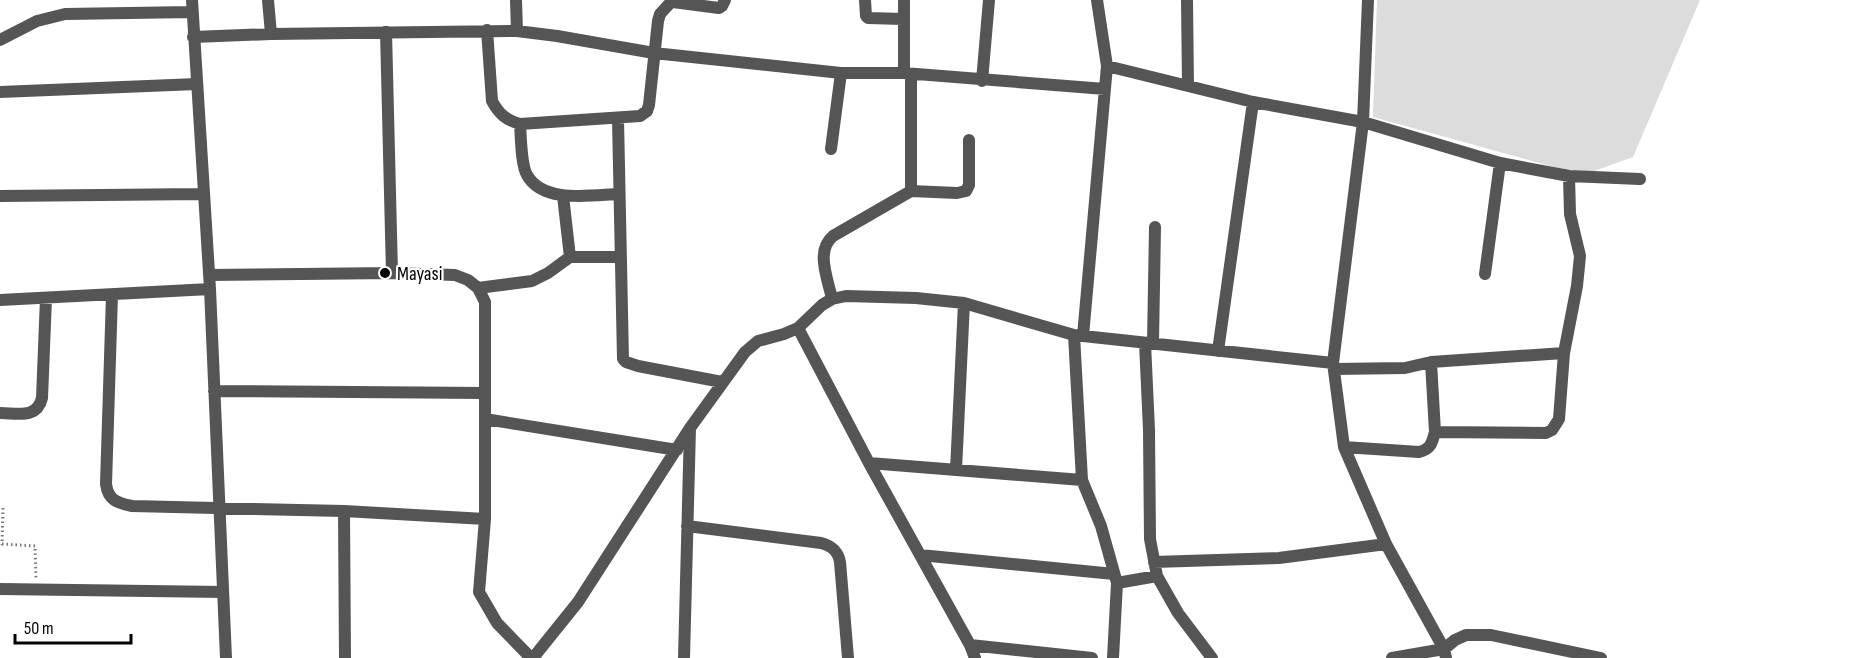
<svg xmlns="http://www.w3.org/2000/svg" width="1851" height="658" font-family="'Sofia Sans Condensed',sans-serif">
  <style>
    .green { fill: #dcdcdc }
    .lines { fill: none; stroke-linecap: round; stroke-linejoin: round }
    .path { stroke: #777; stroke-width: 3; stroke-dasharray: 1.5 3; stroke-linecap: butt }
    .street { stroke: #555; stroke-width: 12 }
    .poi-dot { fill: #000; stroke: #fff; stroke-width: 2 }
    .labels { text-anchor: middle; stroke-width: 4.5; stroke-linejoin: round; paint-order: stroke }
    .poi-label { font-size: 20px; fill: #000; stroke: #fff; text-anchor: start }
  </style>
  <rect width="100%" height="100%" fill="#fff"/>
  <path class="green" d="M1377,0h323l-67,157 -50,18 -210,-58z"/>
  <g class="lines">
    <path class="path" d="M3,508l-1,36 33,2 1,32"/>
    <path class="street" d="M192,0l18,289 16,369
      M268,0l3,34
      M516,0l1,31
      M865,0l1,16 2,2 35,1
      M904,0v73
      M1187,0l1,86
      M1368,0l-5,122 -30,241 11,84 42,97 58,105 2,9
      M673,2l46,6 3,-2 3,-6
      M487,30l5,71c7,13 14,19 28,23l120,-8 7,-5 2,-6 9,-84 2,-7 13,-14
      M386,32l6,241
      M193,37l78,-3 246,-3 40,5 97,17 187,20h63l201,16
      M0,40l37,-19 28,-7 127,-2
      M1107,66l146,36 110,20 137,41 69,13 71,3
      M982,81l7,-81
      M0,92l197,-8
      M618,119l5,240 3,3 12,4 84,16
      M520,124c1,13 1,41 7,51 16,29 65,20 92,19
      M831,149l10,-76
      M911,191v-117
      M0,196l203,-2
      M563,196l7,61
      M1485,274l15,-111
      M209,275l183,-2 63,2 13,5 10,8 7,14v217l-6,73 18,31 34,35
      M478,288l54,-7 16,-8 22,-16h50
      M112,295l-6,189c2,16 11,19 26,22l212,5 141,8
      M832,299c-4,-20 -17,-48 1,-63l78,-45 46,2 9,-2 3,-6v-45
      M0,300l210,-11
      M798,328l71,135 101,182 5,13
      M1074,335l8,145 19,46 16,57 -4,75
      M1083,336l24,-270 -10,-66
      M1145,343l4,87 1,109 7,37 21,37 34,45
      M1153,343l2,-116
      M1218,351l35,-249
      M1431,362l4,70
      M1334,369l71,-1 26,-6 133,-9
      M214,391l271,2
      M0,413c18,0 37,6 42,-15l4,-100
      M485,419l192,31
      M1344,447l75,5c12,-3 13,-9 16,-20l111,1 6,-3 7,-11 5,-66 13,-67 3,-30 -10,-42 -1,-38
      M869,463l213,17
      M956,470l8,-167
      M344,511l1,147
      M687,526l134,17c11,3 17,8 19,19l8,96
      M920,555l194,19
      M1154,562l125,-4 107,-14
      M1117,583l40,-7
      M0,589l223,3
      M970,645l122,13
      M533,658l45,-56 112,-174 55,-76 13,-11 26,-7 14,-6 24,-23 10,-6 14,-3 70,2 48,5 110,32 259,28
      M684,658l6,-230
      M1392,658l52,-9 11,-9 11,-5h25l110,23"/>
  </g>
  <circle class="poi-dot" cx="385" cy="273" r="6"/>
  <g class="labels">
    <g class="poi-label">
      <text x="397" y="280">Mayasi</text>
    </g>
  </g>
  <path d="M15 634v9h116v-9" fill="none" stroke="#000000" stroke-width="3"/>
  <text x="24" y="634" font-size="18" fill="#000000" stroke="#ffffff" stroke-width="4.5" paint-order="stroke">50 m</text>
</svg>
